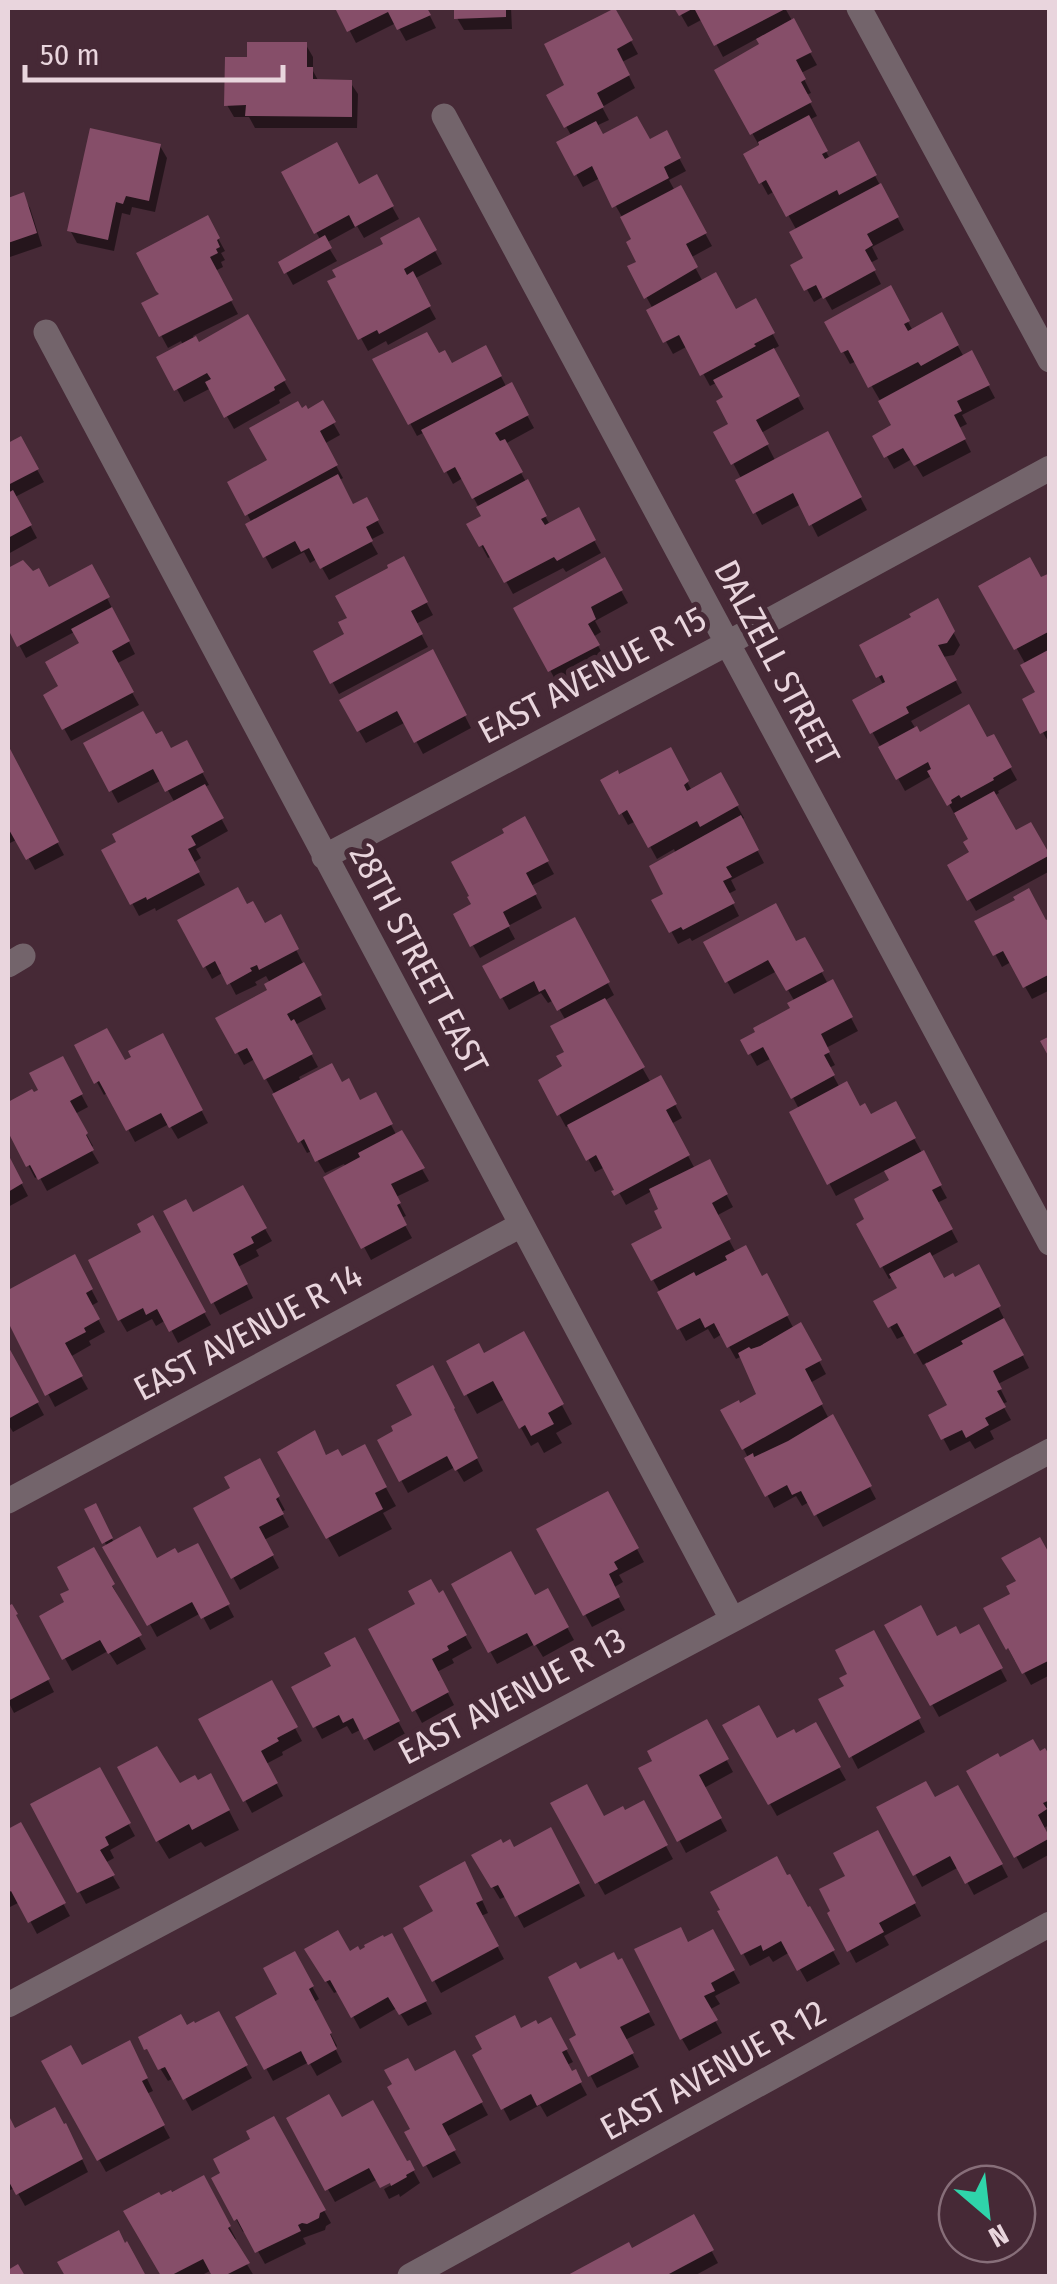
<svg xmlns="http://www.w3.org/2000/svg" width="1057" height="2284" font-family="'Fira Sans Condensed',sans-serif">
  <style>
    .shadow { fill: #0007 }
    .building { fill: #864e69 }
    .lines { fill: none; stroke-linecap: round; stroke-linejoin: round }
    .minor { stroke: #73646b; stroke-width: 25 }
    .labels { text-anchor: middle; stroke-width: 10; stroke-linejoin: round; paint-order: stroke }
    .street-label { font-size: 35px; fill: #e9d5dd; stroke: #462936 }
  </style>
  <rect width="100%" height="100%" fill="#462936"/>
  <path class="shadow" d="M338,8h88l10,20 -30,13 -10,-18 -40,20z
    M456,8h55l1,21 -48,1 -7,-12z
    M677,8h108l32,57 -16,8 10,20 -5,2 11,21 -8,4 21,39 28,-15 46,86 -32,17 6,12 -8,4 11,21 -49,26 -8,-14 -10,6 -20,-36 12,-7 -9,-28 -22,-40 -7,4 -22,-40 14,-8 -43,-76 45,-26 -4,-7 -35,19 -20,-38 -15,8z
    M614,10l24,44 -16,8 13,26 -33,19 7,13 -13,6 7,11 46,5 17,-8 20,37 -17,9 6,11 5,-3 32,58 -22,12 13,24 32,30 20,-11 24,45 -7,4 32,59 -43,24 15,29 51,-27 40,75 -49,27 -17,-33 -39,21 -23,-43 3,-2 -25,-47 15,-8 -6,-27 -8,-16 -8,4 -22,-40 -15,8 -24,-43 4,-2 -23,-41 10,-5 -5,-23 -35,-62 -17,9 -24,-44 13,-6 -23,-41 19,-10z
    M306,45l7,12v14l6,11h31l8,12 -1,34h-102l-6,-11h-15l-7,-12 22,-46z
    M160,146l7,12 -12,54 -23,-5 -2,8 -8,-2 -8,38 -37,-8 -7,-13z
    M284,173l74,14 18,-9 23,41 -35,19 -7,-12 -31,17 11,18 -44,24 -12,-22 40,-22z
    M22,195l8,13 12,38 -32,11 -2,-4v-53z
    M207,218l18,33 -4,2 4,7 -4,2 2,5 -8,4 23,43 -45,22 5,9 49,-28 44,76 -12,7 1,3 -46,26 -23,-41 -27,14 -24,-44 23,-13 -2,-4 -13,7 -24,-44 17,-9z
    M418,220l24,44 -28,15 22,40 -48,26 -2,-4 -18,10 -37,-68z
    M890,289l23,42 28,-15 23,41 7,-4 24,45 -33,17 5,9 -8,4 12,24 -48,25 -11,-18 -18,10 -18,-32 19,-11 -38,-65 -7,3 -23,-41z
    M486,348l21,40 4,-2 23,42 -29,16 45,81 28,-14 23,42 -35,19 -3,-4 -50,26 -21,-38 -4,2 -18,-33 14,-8 -21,-39 -10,6 -28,-52 -8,4 -41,-76 62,-4 13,10z
    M322,403l18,32 -16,9 19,34 -5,3 15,26 13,-7 18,33 -14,7 8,14 -49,26 -12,-21 -7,4 -6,-11 -32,17 -24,-44 4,-2 -22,-40 40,-22 37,-49z
    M20,439l24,43 -29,15 22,41 -29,16v-108z
    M403,559l30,56 -17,9 12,23 -89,47 -23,-42 32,-17 2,-16z
    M604,560l24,43 -33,18 6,11 -8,5 12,21 -48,25 -40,-74z
    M23,563l26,27 43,-22 43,86 -19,10 23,41 -68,36 -25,-45 16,-9 21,-42 -7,-14 -50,27 -18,-34v-53z
    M1050,579v166l-25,-45 13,-7 -12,-28 -44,-78z
    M937,602l23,43 -6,10 -11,2 19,36 -51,28 9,15 67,4 6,-3 24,43 -19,11 1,2 -5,3 21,37 15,-8 20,35v11l-74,40 -26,-45 22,-13 -1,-13 -13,-24 -2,1 -23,-42 -28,16 -50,-90 29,-15 -22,-40 52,-28z
    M439,665l32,63 -48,26 -17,-32 -40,21 -24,-42z
    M155,737l16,14 15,-8 23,42 -5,2 24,44 -32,18 5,9 -8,5 12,22 -49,26 -1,-3 -16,8 -35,-65 71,-48 -13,-23 -44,23 -32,-59z
    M670,750l22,41 28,-15 24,42 -3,2 23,43 -33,17 5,10 -8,4 11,22 -47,25 -2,-3 -12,6 -23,-43 12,-6 9,-41 -2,-5 -17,10 -21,-38 -8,4 -24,-44 15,-4z
    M9,753l55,102 -29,15 -17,-31 -10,5z
    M524,820l30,54 -23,12 11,22 -34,18 7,13 -35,19 -24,-43 18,-9 34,-72z
    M246,907l18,19 16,-8 46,91 -31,16 23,42 -19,10 2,5 41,3 17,18 16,-8 22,41 4,-3 28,48 -33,16 10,19 -5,2 11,20 -41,22 -44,-82 19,-10 -2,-4 -19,9 -13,-22 -5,2 -52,-94 -11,6 -25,-46 52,-28 -1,-8 -4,-7 -11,6 2,3 -21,10 -12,-23 -12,7 -32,-58z
    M574,920l40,75 -10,6 47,82 10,-5 21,40 -11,6 24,45 14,-7 24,45 -17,9 20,37 26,26 4,-2 28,52 6,-4 26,49 -16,9 19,36 10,10 37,70 -53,28 -14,-25 -7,4 -6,-10 -22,12 -50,-97 16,-5 20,-10 -18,-40 -6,3 -14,-25 -8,5 -6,-10 -22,12 -51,-95 31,-17 -5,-19 -9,-19 -26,14 -21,-38 -10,5 -25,-47 -4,2 -25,-46 24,-14 1,-46 -12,-21 -6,3 -7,-10 -32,17 -24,-43z
    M1050,921v69l-18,9 -21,-37 -9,5 -24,-45 68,1z
    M804,940l24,44 4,-2 26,49 -32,17 9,17 -6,3 11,20 30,29 25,-13 52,94 -10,5 21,39 -28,15 14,24 10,-1 24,-13 51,101 -31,16 9,18 -5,2 9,16 -21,11 4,8 -19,10 -5,-8 -20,10 -19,-35 19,-10 -23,-44 -4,3 -17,-30 -9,4 -21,-37 24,-13 -6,-12 -5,2 -30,-54 9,-5 24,-39 -6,-11 -50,26 -44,-83 7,-4 -27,-51 -15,8 -14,-25 50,-32 2,-7 -18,-31 -43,23 -28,-51 89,1z
    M162,1036l46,87 -30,16 -9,-15 -34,18 -27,-50 -4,3 -27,-49 47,17z
    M62,1059l26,48 -13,7 18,32 -3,2 9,15 -52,28 -8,-15 -4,2 -27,-51v-22l23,-13 2,3 8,-4z
    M8,1158l20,38 -20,11z
    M242,1189l30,52 -16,9 3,6 -21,11 15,31 -33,17 -54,-103 27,4z
    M152,1219l59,106 -33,18 -12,-23 -10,6 -4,-7 -25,13 -7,-12 24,-87z
    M74,1257l24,45 -7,4 14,26 -16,9 2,4 -21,12 18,32 -33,18 -47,-89v-25z
    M524,1335l48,89 -16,9 6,10 -18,10 -6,-11 -7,4 -26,-47 -28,15 -28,-52 34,-6z
    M8,1350l36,65 -31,17 -5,-8z
    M432,1368l28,53 -1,1 24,49 -19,11 -9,-15 -47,26 -28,-52 35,-25z
    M314,1433l13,24 47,9 22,40 -13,7 9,16 -53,28 -59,-104z
    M259,1462l26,48 -4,2 8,15 -25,13 15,28 -39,22 -44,-81 37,-20z
    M607,1494l37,68 -25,13 4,7 -10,6 12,22 -33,17 -53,-97z
    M87,1510l15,9 12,24 42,18 21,-4 20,-11 37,71 -24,13 -9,-17 -44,24z
    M93,1550l26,48 -2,1 29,50 -29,16 -9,-14 -36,20 -30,-54 26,-14z
    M1050,1559v116l-19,10 -14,-25 -2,1 -28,-52 27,-14z
    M454,1585l80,13 13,-7 27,49 -31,17 -8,-13 -38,20z
    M442,1593l30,55 -20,11 2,4 -17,9 17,33 -32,18 -50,-93z
    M11,1607l43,85 -40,21 -6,-12v-92z
    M888,1626l49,13 22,-2 19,-10 29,54 -68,36z
    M873,1633l52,99 -67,37 -36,-69 25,-13 4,-12z
    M354,1640l51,94 -31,17 -12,-22 -10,5 -5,-8 -25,13 -28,-51 40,-21z
    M271,1683l31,58 -20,11 1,3 -17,9 17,32 -31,17 -50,-93z
    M706,1722l27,50 -29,16 23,43 -41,22 -45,-84z
    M725,1726l52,15 18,-4 20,-11 31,54 -69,36z
    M1039,1754l11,6v64l-7,5 7,13v12l-27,15 -53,-97 30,-12z
    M99,1770l36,66 -25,14 4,8 -9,5 15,25 -34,16 -53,-99z
    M179,1787l42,8 18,35 -34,17 -4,-5 -32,17 -11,-18z
    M934,1800l54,39 20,38 -34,18 -15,-28 -37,20 -42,-79z
    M554,1804l50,15 21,-5 18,-10 30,55 -68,36z
    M20,1825l50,91 -33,18 -17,-32 -12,6v-76z
    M550,1831l35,65 -61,32 -17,-32 -7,3 -26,-43 40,-6z
    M877,1833l44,83 -37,20 5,9 -33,18 -26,-49 19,-37z
    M471,1876l17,37 -7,3 23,43 -63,34 -35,-64 30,-17z
    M810,1909l30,55 -33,18 -17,-30 -17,10 -4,-6 -19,10 -29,-54z
    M712,1932l28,51 -25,13 5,8 -11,6 13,23 -33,18 -7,-12 6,-94z
    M294,1954l25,45 -5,3 23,44 -2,2 7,14 -25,14 -8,-14 -36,19 -34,-63 41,-23z
    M349,1954l73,41 10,19 -24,12 -11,-18 -37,21 -21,-38 -5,2 -20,-31z
    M621,1961l34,64 -30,15 14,27 -42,21 -25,-48 7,-3v-65z
    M218,2014l34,64 -60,33 -18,-33 -6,3 -27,-43 45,-10z
    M550,2020l23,42 -6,3 5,9 3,-1 12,22 -40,22 -7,-12 -30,16 -35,-65z
    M454,2053l34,62 -42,22 15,26 -28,15 -25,-45 5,-3 1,-56z
    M136,2056l17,35 -7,3 24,44 -64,34 -62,-110 38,6z
    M8,2118l6,13 58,7 16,34 -63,34 -10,-18 -5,2 -2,-4z
    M273,2119l58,104 -5,3 -1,4 -22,8 3,6 -41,20 -19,-34 -3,2 -29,-53 10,-5z
    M289,2119l52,1 65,44 3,-1 11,20 -20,14 -1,-3 -10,5 -5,-10 18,-10h-24l-43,23z
    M203,2178l33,61 -3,2 21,35h-39l-3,-6 -12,6h-37l-37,-64z
    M693,2217l25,46 -24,13 -120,-1 58,-24z"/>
  <path class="building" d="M335,8h92l4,7 -34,15 -9,-18 -41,20z
    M454,8h52v9l-52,2z
    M615,8l18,32 -16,9 13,26 -33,18 7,14 -40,21 -18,-33 18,-10 -20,-41z
    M674,8h113l-73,38 -20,-38 -15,8z
    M794,18l18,34 -16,8 10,19 -5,3 11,20 -62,33 -36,-65 45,-26 -3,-5z
    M247,42h60v25h6v12l39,1v37l-107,-1 1,-11 -22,1 1,-49h22z
    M809,115l19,36 -6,3 3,5 34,-18 18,34 -38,20 -2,-5 -51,27 -20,-37 -7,4 -16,-30 16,-9 -1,-3z
    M637,116l13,23 17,-9 14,28 -17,9 5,11 -57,30 -20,-42 -18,10 -18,-34 40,-21 7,13z
    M90,128l71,16 -12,57 -23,-5 -3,8 -7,-2 -8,38 -41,-9z
    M337,142l22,42 18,-10 17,32 -39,21 -6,-12 -35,19 -33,-62z
    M881,183l18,34 -32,17 6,11 -8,5 11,20 -53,29 -7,-14 -12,6 -14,-26 13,-7 -14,-26z
    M681,185l26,48 -21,11 12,23 -54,32 -17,-33 9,-4 -10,-20 5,-3 -11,-22z
    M24,192l13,41 -29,10v-45z
    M208,215l12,23 -3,2 3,7 -4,2 2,4 -8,4 23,43 -74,37 -18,-34 18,-9 -3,-3 -20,-38z
    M419,217l18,33 -33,19 3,6 6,-4 18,35 -52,28 -2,-4 -19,10 -31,-59 9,-4 -4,-7 51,-26 -3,-6z
    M325,235l7,13 -48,26 -6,-12z
    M716,272l20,37 20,-11 19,35 -21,11 2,2 -56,30 -21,-41 -16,8 -17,-33z
    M891,285l19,36 -6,3 4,7 34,-19 17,33 -38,21 -3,-4 -50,26 -20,-38 -7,3 -17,-31z
    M248,314l38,66 -12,7 1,3 -51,28 -19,-36 6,-3 -4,-6 -33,18 -18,-34 40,-21 3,6z
    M427,332l12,21 6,-3 7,13 34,-18 16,31 -94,49 -36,-66z
    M774,348l26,48 -44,24 13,24 -38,21 -18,-33 15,-8 -12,-23 7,-4 -10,-17z
    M972,350l18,35 -33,16 5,10 -8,4 12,24 -52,27 -11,-18 -19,10 -12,-22 19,-11 -13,-24z
    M512,382l17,33 -34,18 5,8 5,-2 18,33 -51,27 -17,-32 -11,6 -23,-43z
    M323,400l13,22 -16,9 18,34 -93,51 -18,-34 40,-22 -18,-32 49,-27 4,7 4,-3 2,4z
    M828,431l34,66 -53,29 -16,-33 -40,21 -18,-34z
    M21,436l18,33 -31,16v-42z
    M338,474l15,30 14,-7 12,23 -13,7 7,14 -53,28 -11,-21 -8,4 -6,-11 -32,17 -18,-34z
    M528,479l19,37 -6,3 4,6 34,-18 17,33 -39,21 -3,-4 -50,26 -21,-38 -4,2 -13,-23 15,-8 -5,-9z
    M13,490l19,35 -24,13v-45z
    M404,556l24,46 -17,9 12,23 -93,50 -17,-33 31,-17 -6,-12 9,-4 -12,-22 53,-28 -1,-3z
    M605,557l18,33 -32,17 5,12 -8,5 12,21 -52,27 -35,-64z
    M1030,557l11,20 9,-4v58l-36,19 -36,-64z
    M23,560l10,11 6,-3 10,19 43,-23 18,33 -93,50 -9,-18v-61z
    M938,598l17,33 -8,12 -9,2 19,35 -51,27 3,6 -39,21 -18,-34 33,-18 -3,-7 -6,3 -17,-33 52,-28 -2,-3z
    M112,607l18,34 -18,10 22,41 -72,38 -19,-35 15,-9 -13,-24 34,-19 -8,-14z
    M433,649l34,66 -53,28 -17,-32 -40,21 -18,-32z
    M1050,649v80l-10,5 -18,-35 13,-7 -15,-27z
    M969,704l18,33 7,-3 18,33 -19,11 1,2 -33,18 -2,-3 -8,5 1,3 -5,3 -20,-35 4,-2 -3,-7 -32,18 -18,-33 39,-21 3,6z
    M143,711l13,23 6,-3 9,17 16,-8 17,32 -39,20 -12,-23 -44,23 -26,-49z
    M8,745l51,97 -33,18 -18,-32z
    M671,747l18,34 -5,4 3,6 34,-19 18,33 -39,22 -3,-6 -49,27 -21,-38 -8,5 -19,-35 18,-10 1,4z
    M205,784l19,34 -33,18 5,9 -8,4 12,23 -53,28 -1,-3 -16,8 -29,-55 15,-8 -4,-8z
    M994,791l22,39 15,-8 19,33 -83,46 -20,-36 22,-13 -6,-10 5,-3 -14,-26z
    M741,815l18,35 -33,17 6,10 -9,4 12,22 -52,27 -2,-3 -12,6 -18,-33 12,-6 -14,-28z
    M525,816l24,45 -23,12 11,21 -34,18 7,14 -40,21 -17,-33 18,-10 -4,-7 2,-1 -18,-34 53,-29 -2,-4z
    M238,887l9,17 6,-3 12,22 16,-9 18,35 -40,21 -2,-5 -7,3 2,3 -25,14 -12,-24 -12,7 -26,-48z
    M1029,888l17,32 4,-2v56l-27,14 -20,-37 -10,5 -19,-35 41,-21 -2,-3z
    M776,903l20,38 9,-4 19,34 -38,20 -18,-31 -43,23 -22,-41z
    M575,917l35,65 -53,29 -12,-22 -6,3 -5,-11 -34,18 -18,-33z
    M304,962l18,33 -35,19 4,7 3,-2 19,35 -49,26 -17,-32 -12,6 -20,-36 52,-28 -3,-6z
    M833,979l20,38 -32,17 9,18 -6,3 11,20 -44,24 -28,-52 -15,8 -8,-15 15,-8 -2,-4 37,-20 -3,-5z
    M605,998l40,69 -88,49 -19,-36 24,-14 -6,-10 8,-4 -14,-26z
    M107,1028l18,32 6,-3 -3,-6 35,-18 40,77 -34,18 -8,-15 -35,18 -27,-50 -5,3 -20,-39z
    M1050,1036v23l-10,-18z
    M63,1056l20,38 -13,7 18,32 -2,2 8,15 -56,30 -8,-15 -4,2 -18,-35v-30l24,-13 2,3 4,-2 -9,-17z
    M332,1063l10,19 7,-4 11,22 16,-8 17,32 -78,38 -11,-23 -6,4 -26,-49z
    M661,1075l16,29 -11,6 24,45 -76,41 -3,-5 3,-1 -18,-35 -10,6 -19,-36z
    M847,1081l13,25 5,-3 6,11 25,-13 20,37 -89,47 -38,-73z
    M402,1130l23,38 -34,16 10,19 -4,2 10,20 -46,24 -38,-72 37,-20 -2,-4z
    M924,1150l18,35 -10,5 21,39 -73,39 -24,-44 8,-5 -10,-20 35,-19 -5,-9z
    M8,1154l15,29 -15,9z
    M710,1159l18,35 -16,9 19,36 -80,42 -20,-37 31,-16 -8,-17 4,-2 -9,-20z
    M243,1185l24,43 -16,9 3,6 -21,11 15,30 -37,20 -48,-93 23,-12 7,13z
    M153,1215l53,97 -37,20 -12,-23 -11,6 -3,-7 -25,13 -30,-61 53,-28 -4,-8z
    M746,1245l16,31 5,-3 22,42 -62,33 -13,-25 -9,5 -5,-10 -23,12 -20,-38 37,-20 2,4 31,-16 -2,-4z
    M930,1252l14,26 9,-5 2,4 24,-13 22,42 -87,48 -17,-31 -9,5 -15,-27 24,-13 -8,-14z
    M75,1254l18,35 -7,4 14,26 -16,9 2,4 -21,11 18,33 -38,20 -37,-74v-32z
    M1004,1318l20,37 -31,16 9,18 -5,2 9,16 -21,11 4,7 -23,13 -4,-8 -21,10 -13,-25 19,-10 -22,-41 38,-20 -2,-3z
    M801,1322l21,38 -17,9 18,35 -81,46 -22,-40 19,-10 1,3 16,-9 -18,-41 11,-6 2,2 9,-3z
    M524,1331l40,73 -16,9 6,11 -23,12 -6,-11 -6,4 -26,-48 -29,15 -18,-35 33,-18 5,10z
    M8,1346l31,56 -31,17z
    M433,1365l22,43 -1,1 24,49 -23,13 -8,-15 -48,26 -22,-42 16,-9 -2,-5 21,-11 -16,-30z
    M833,1414l39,72 -58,30 -13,-25 -9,4 -5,-10 -22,12 -21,-39 9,-5 1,4 34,-16z
    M315,1430l11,25 12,-6 4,7 23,-12 22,43 -12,6 8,16 -57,30 -49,-87z
    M260,1458l20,38 -4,3 8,15 -25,13 15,28 -43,24 -38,-71 37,-20 -6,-11z
    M608,1491l31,57 -25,14 4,7 -9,5 11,23 -37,19 -47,-87z
    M96,1503l17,35 -11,6 -18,-35z
    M140,1526l17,32 18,-10 3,5 20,-10 32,61 -29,15 -9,-17 -45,24 -45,-79z
    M1040,1537l10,18v105l-28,14 -14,-26 -2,2 -23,-42 27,-14 -4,-8 10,-5 -15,-23z
    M94,1547l21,37 -3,2 30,49 -34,19 -8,-14 -38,20 -23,-44 25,-14 -4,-8 9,-4 -12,-23z
    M511,1551l24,44 13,-7 21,39 -35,19 -7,-13 -39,20 -37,-69z
    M431,1579l8,14 4,-3 24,45 -20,11 2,4 -17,9 17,33 -37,20 -44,-83 47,-25 -7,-13z
    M12,1604l6,10 -2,1 34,64 -42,22v-95z
    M921,1605l16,31 19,-10 4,8 19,-10 24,44 -73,38 -46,-81z
    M874,1630l47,88 -72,40 -31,-59 26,-13 -5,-8 8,-4 -12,-24z
    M355,1637l45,84 -36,19 -11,-22 -10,5 -4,-8 -26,13 -22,-41 40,-21 -7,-13z
    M272,1680l26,47 -21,11 2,3 -18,10 17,32 -35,19 -45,-83z
    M759,1705l18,33 17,-9 2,4 20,-11 25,45 -73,38 -46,-80z
    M707,1719l22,40 -30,16 23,43 -45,24 -39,-74 14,-7 -5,-10z
    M1033,1739l7,12 5,-3 5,8v44l-7,3 4,6 -9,6 12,23 -36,20 -48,-87 32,-18 2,4z
    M157,1746l23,37 15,-8 3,5 13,-7 19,37 -38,20 -3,-6 -33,18 -39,-75z
    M100,1767l31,56 -26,14 4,8 -9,5 15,25 -38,18 -47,-89z
    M926,1781l9,16 23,-12 45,79 -38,20 -15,-28 -37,20 -37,-69z
    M587,1784l17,32 19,-10 2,4 19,-10 24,45 -73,39 -45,-81z
    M21,1822l45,81 -38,20 -17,-32 -3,2v-64z
    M551,1827l29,56 -65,34 -17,-32 -7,3 -20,-33 30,-16 2,4 7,-4 4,8z
    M878,1830l38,73 -37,20 5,9 -37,20 -20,-39 3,-2 -11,-22 26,-13 -12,-23z
    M777,1856l10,19 3,-1 18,33 2,-1 25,44 -38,21 -16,-30 -18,10 -2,-6 -20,10 -24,-44 3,-1 -10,-18z
    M465,1861l18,39 -7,3 23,43 -67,36 -29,-54 30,-17 -14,-25z
    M681,1927l7,15 25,-13 22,41 -24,13 4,8 -11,5 14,24 -38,20 -46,-91z
    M338,1930l12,21 8,-5 2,4 5,-3 -1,-2 19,-10 1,2 8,-4 35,68 -28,14 -11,-18 -37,21 -21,-38 -5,2 -21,-33z
    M295,1951l19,35 -5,3 23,44 -2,1 7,15 -29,16 -7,-14 -37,19 -29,-53 42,-23 -14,-26z
    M614,1952l4,8 4,-2 28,54 -30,15 14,26 -46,24 -19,-38 7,-4 -28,-58 28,-15 4,7z
    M219,2011l29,54 -65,35 -18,-33 -7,3 -11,-21 -3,1 -6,-13 43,-23 6,11 7,-4 1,2z
    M515,2015l6,13 15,-8 2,4 13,-7 17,32 -6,3 10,19 4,-2 6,13 -45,24 -6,-12 -30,16 -29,-55 10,-6 -7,-13z
    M130,2040l18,38 -6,3 23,44 -68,36 -56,-100 30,-16 11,20z
    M455,2050l28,52 -41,22 14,26 -33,17 -19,-35 6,-3 -23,-42 5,-3 -8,-14 24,-12 7,13z
    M329,2094l13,23 31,-17 34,61 3,-1 5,10 -9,5 1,2 -16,9 -1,-3 -10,5 -11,-20 -44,23 -39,-73z
    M55,2107l9,17 2,-1 17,36 -67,36 -8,-15v-66l7,14z
    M274,2116l52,94 -6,3 -1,5 -12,6 -5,-1 -4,2 3,6 -46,22 -18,-34 -3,2 -23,-43 9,-5 -7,-14 37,-20 -4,-8z
    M204,2175l27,51 -3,2 22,35 -26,13h-12l-9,-17 -33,17h-9l-38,-65 36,-19 2,3 10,-5 1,2z
    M694,2214l20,36 -45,24 2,2h-105l63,-34 3,6z
    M119,2230l6,13 2,-2 19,35h-81l-8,-14z
    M18,2264l7,12h-17v-6z"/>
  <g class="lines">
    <path class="minor" d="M859,8l191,352
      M444,116l606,1127
      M46,332l686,1287
      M324,857l402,-213 324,-176
      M8,965l15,-9
      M8,1501l513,-276
      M8,2005l1042,-554
      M410,2276l640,-352"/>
  </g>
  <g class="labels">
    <g class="street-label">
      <text transform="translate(777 663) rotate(62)" y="12">DALZELL STREET</text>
      <text transform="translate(592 675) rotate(-28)" y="12">EAST AVENUE R 15</text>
      <text transform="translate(419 959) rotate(62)" y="12">28TH STREET EAST</text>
      <text transform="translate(248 1332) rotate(-28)" y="12">EAST AVENUE R 14</text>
      <text transform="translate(512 1696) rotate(-28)" y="12">EAST AVENUE R 13</text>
      <text transform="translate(713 2070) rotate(-29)" y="12">EAST AVENUE R 12</text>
    </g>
  </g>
  <rect width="1057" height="2284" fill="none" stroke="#e9d5dd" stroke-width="20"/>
  <g transform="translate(987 2214) rotate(152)"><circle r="48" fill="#462936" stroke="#876e79" stroke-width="2.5"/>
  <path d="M0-8L18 38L0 25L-18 38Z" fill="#2fd4aa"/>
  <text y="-15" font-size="28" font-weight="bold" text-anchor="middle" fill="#e9d5dd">N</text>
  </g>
  <path d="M25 65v15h258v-15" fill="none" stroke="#e9d5dd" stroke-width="5"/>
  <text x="40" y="65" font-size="30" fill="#e9d5dd" stroke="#462936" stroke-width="8" paint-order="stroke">50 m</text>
</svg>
